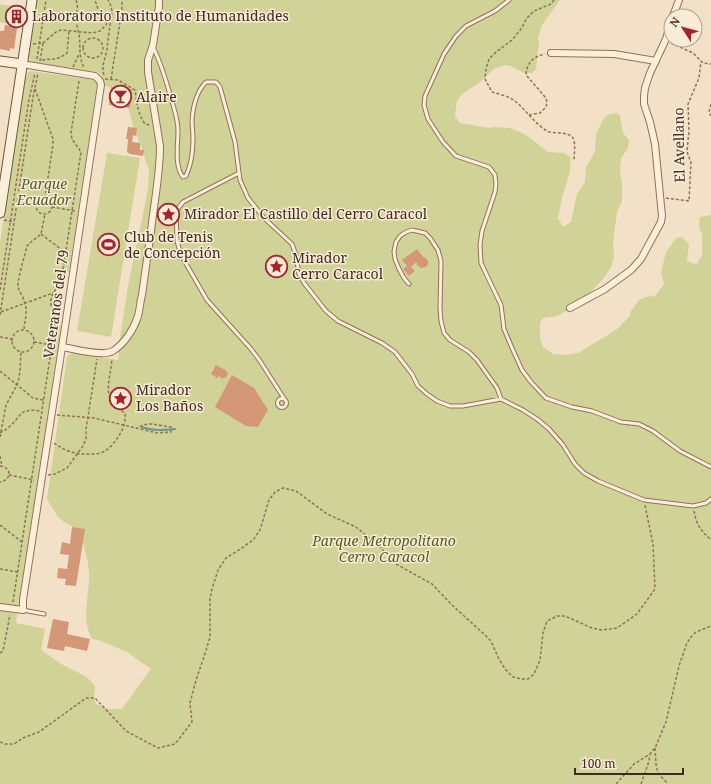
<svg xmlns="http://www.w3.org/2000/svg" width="711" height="784" font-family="'Noto Serif',serif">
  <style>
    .green { fill: #d0d298 }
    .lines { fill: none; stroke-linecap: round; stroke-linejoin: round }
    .stream { stroke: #6d9588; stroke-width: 2 }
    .building { fill: #d49778 }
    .lane-casing { stroke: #907259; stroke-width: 5 }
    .street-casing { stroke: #907259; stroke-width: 8 }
    .secondary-casing { stroke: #72533c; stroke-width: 11 }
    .path { stroke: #907259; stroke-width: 1.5; stroke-dasharray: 3 2; stroke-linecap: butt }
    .lane { stroke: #fcefda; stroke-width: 3 }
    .street { stroke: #fcefda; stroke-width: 6 }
    .secondary { stroke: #fcefda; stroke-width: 9 }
    .labels { text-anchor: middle; stroke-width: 3; stroke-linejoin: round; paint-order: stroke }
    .poi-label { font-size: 14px; fill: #3f2b1e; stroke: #f9ecd6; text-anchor: start }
    .street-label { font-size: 14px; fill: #3f2b1e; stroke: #f9ecd6 }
    .park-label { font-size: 14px; font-style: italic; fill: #535d23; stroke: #f9ecd6 }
  </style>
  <rect width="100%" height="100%" fill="#f2e1c6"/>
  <path class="green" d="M37,0h523l-18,25 -4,13 1,5 -3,26 -4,4h-8l-13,-7 -6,-1 -11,4 -14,13 -19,13 -4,6 -2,15 5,7 29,5 3,-1 18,1 8,3 11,6 19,15 16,1 6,4c2,15 -4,27 -8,41 -1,7 -3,13 -4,20l5,9 8,-5 6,-28 8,-12 1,-14 9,-17 1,-16 6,-14 5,-6 10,-2 3,3 3,17 6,7 -1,8 -7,10 -1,14 2,12v17l-5,11 -4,30 1,15 -3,10 -8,12 -16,17 -21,15 -9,5 -14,2 -3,5v15l3,9 10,7 13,1 12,-2 38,-23 12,-12 3,-7 8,-11 6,-3 10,-1 9,-12 -3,-11 5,-21 10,-14 6,-1 7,7 -2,17 9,4 6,-9v-22l-3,-7 1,-10 11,-2v569h-711v-541l25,-166 2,-4 4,-2 63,9 3,2v3l-28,186 -2,1 -3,11 -10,10 -1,12 6,14v7l2,1 -45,296 29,6 -4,21 22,15 24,12 8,9 -1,13 2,5 13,5h13l29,-40 -24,-17 -28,-12 -7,-1c-2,-5 -5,-10 -5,-15 -3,-17 3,-35 2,-52 -1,-15 -6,-28 -10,-42l-15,-8 -6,-5 -11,-18 20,-142c2,-3 4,-4 8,-4l43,7 2,-22 8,-52 15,-72 5,-25 1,-18 -8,-25 -7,-17 -10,-36 -10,-5 -9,-2 -3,-9 -4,-5 -64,-10 -4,-2 -2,-5z
    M0,4l11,2 -3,18 -8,-2z
    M107,153l33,5 -29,179 -34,-6z"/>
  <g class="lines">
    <path class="stream" d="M142,427c10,4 22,3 33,2"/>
  </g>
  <path class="building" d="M15,7l5,1 -6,41 -4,-1v3l-10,-2v-18h4l1,-6 7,1z
    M111,87l21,2 -2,19 -21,-3z
    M128,127l9,1 -1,8 -3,-1 -1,7 8,1v7h4l-1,6 -13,-2 -3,-2 1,-13h-2z
    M417,249l6,8 3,1 2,3v3l-2,3 -5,1 -4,-3 -1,-3 -5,5 4,4 -6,5 -6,-7 4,-3 -5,-6z
    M216,365l11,6 -1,1 2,1 -2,5 -2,-1 -1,2 -4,-3 -2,2 -6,-4z
    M232,375l22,13 14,22 -10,17 -12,-1 -31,-19z
    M72,527l13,2 -9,57 -11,-1 1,-6 -9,-1 1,-10 9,1 2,-14 -9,-1 2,-12 8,2z
    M53,619l16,3 -2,12 23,5 -3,12 -22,-5 -1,5 -17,-3z"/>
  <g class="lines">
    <defs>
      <path id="lane" d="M509,0l-14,11 -29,15 -10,10 -12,18 -19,42 -1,9 4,14 15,23 13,14 33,11 6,8 1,9 -1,8 -13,39 -2,14 1,18 20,42 3,24 8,19 10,22 9,12 15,16 26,9 20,4 29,11 18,2 14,7 27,20 31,16
        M153,47c8,16 13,33 18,51 3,11 7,21 7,33 0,13 -4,35 5,46l3,-1c5,-11 7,-26 7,-37 0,-7 -1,-13 -1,-19 1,-13 5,-29 14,-38h10l4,5 15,55 5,38 8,18 16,20 28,26 4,11 3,19 5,9 22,28 12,10 44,22 13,9 17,22 6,12 9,8 10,7 13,5h13l38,-7
        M239,173l-56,29 -7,9 1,30 4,14 26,45 44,49 9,12 25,39
        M409,284l-5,-6 -5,-9 -4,-10 -1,-8 2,-9 4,-6 6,-4 6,-2 13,3 5,5 8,12 3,11 -1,47 1,13 3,12 6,7 19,12 8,8 20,28 4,11
        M277.5 403a4.5 4.5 0 1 1 9 0a4.5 4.5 0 1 1-9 0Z
        M501,399l22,11 14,9 12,10 14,16 12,19 9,9 14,8 46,19 49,6 13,-3 5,-4
        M23,610l21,4"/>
      <path id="street" d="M673,16l6,-16
        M551,53l63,1 42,7
        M570,308l35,-19 26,-19 10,-11 20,-37 1,-6 -7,-72 -5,-22 -6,-18v-8l1,-8 5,-15 16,-34 5,-17
        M62,347c13,2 40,10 51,4 12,-8 21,-22 25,-35 2,-7 2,-14 4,-21 3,-21 6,-43 9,-64 3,-28 9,-56 9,-85l-12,-74v-12l5,-15 6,-39v-6
        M0,607l23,3v-10l39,-253 39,-262 -1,-4 -5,-5 -73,-12"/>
      <path id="secondary" d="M0,61l22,3
        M0,213l32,-213"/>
    </defs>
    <use href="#lane" class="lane-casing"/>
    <use href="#street" class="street-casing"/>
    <use href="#secondary" class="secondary-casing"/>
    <path class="path" d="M76,0c3,8 0,11 0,19 0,5 2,10 3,15 2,14 -1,21 5,34
      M554,0l-3,4 -17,7 -7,7 -6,11 -9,11 -16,12 -7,7 -3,10 -1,10 7,13c7,2 16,4 23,9 11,9 19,22 32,30 7,4 20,-1 26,7 3,6 1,16 1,22
      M83 48a10 10 0 1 1 20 0a10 10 0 1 1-20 0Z
      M671,43l22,10 10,10 8,1
      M33,44l10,-1 13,-11 5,-2 32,3 7,-2 6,-6 1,-3 -3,-7 -6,-6 -3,-9
      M37,59l9,-59
      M42,60c9,-1 17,0 25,-7l2,-22
      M40,61l3,-18
      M73,67l6,-13
      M104,75c-3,-9 1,-16 3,-25 1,-12 3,-25 5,-38l-1,-6 -3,-6
      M105,79l13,1 17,10c2,13 2,22 10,34l5,1
      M111,79l11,-70v-9
      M35,89l18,50v5l-8,54
      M711,104l-2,8 2,4
      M529,115l11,-2 6,-6 1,-4 -1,-5 -20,-23c1,-12 6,-18 19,-21
      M36 206a8 8 0 1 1 16 0a8 8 0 1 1-16 0Z
      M666,198l23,3 2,-39 -3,-7 -1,-4 2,-20 -1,-27 11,-26 2,-17
      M17,202l18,3
      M52,207l23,4
      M4,220l10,2
      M41,234l29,22
      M0,290l29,-191 6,-26
      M1,312l52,-19
      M0,315l33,-218 5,-24
      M24,329c1,-9 4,-19 0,-28 -1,-5 -5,-9 -6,-14 -1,-7 7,-32 9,-41l4,-4 10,-8 4,-20
      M12 341a11 11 0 1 1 22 0a11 11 0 1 1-22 0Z
      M0,337l12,2
      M34,342l18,3
      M0,371l33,27 10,2
      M57,415l37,3 63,15 14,-1v-5c-15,-1 -19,-7 -34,1
      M0,433c3,-2 6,-3 9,-6 14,-12 9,-19 32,-16
      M0,437l6,-32 11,-20 2,-7 1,-8 1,-18
      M54,443c12,9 24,12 39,11 4,0 9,-1 12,-3 5,-3 10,-9 13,-14 5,-7 8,-15 7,-24 -25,-14 -15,-31 -13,-54
      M0,456l2,10
      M0,466c12,1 12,14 0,16
      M9,475l25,5
      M48,475l7,-1 12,-6 16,-22 3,-7v-10l11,-70
      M694,511c3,16 6,18 17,29
      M0,525l22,17
      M0,569l18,3
      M13,602l43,-284c-8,-17 -7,-21 5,-35l20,-131 -9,-13 -1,-6 8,-52
      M0,653l3,-2 7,-36
      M0,742l5,2h9l9,-6 16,-6 47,-34h9l31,33 32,17 17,-4 17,-22 -2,-19 6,-23 8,-23 6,-20v-38l2,-10 6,-19 8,-12 16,-10 11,-8 7,-10 9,-30 6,-8 8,-4 13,3 31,23 29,13 24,20 16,17 36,20 20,21 33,30 6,6 7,16 7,12 8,8 8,2h7l6,-5 6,-14 3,-27 4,-12 10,-5h8l27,12 10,2 15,-2 20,-14 18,-25 -2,-45 -8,-39
      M655,748l1,16 2,9 10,11
      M616,784l18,-20 16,-10 5,-6 11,-26 13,-56 8,-23 4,-6 5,-5 15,-6
      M641,784c3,-10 8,-19 9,-30"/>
    <use href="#lane" class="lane"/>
    <use href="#street" class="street"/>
    <use href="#secondary" class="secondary"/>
  </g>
  <defs>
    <symbol id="building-ring" viewBox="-11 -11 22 22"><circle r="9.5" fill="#f9ecd6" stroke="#a5232f" stroke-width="1.5"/><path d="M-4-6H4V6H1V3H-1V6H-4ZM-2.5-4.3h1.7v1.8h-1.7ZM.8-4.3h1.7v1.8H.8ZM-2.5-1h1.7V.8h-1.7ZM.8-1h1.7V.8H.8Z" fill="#a5232f"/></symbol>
    <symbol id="bar-ring" viewBox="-11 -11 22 22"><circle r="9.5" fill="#f9ecd6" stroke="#a5232f" stroke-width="1.5"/><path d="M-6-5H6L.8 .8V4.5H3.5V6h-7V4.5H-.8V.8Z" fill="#a5232f"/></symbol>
    <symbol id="sight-ring" viewBox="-11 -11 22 22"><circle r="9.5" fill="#f9ecd6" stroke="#a5232f" stroke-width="1.5"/><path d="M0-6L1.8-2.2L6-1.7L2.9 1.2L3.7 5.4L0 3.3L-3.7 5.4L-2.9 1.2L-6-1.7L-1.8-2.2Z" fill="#a5232f"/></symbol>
    <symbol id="stadium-ring" viewBox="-11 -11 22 22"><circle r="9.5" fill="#f9ecd6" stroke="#a5232f" stroke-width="1.5"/><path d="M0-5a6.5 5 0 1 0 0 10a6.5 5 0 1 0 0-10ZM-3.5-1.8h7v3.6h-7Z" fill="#a5232f"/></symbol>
  </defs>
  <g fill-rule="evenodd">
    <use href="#building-ring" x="4" y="4" width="25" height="25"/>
    <use href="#bar-ring" x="108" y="84" width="25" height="25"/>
    <use href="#sight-ring" x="156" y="202" width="25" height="25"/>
    <use href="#stadium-ring" x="96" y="232" width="25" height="25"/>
    <use href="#sight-ring" x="264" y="254" width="25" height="25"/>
    <use href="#sight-ring" x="108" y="386" width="25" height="25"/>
  </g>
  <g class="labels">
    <g class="poi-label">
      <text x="32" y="21">Laboratorio Instituto de Humanidades</text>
      <text x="136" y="102">Alaire</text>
      <text x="184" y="219">Mirador El Castillo del Cerro Caracol</text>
      <text x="124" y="242">Club de Tenis<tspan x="124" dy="16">de Concepción</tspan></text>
      <text x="292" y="263">Mirador<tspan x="292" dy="16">Cerro Caracol</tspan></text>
      <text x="136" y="395">Mirador<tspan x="136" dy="16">Los Baños</tspan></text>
    </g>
    <g class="street-label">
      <text transform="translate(679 145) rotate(-91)" y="5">El Avellano</text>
      <text transform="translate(56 304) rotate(-82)" y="5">Veteranos del 79</text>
    </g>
    <g class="park-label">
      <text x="44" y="189">Parque<tspan x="44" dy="16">Ecuador</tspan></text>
      <text x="384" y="546">Parque Metropolitano<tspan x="384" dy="16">Cerro Caracol</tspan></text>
    </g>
  </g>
  <g transform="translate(683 28) rotate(306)"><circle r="19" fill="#f9ecd6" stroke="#af9f8c"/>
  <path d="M0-3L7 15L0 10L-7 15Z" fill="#a5232f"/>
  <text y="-6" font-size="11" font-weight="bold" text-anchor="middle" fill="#3f2b1e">N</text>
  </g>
  <path d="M575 768v6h108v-6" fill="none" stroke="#3f2b1e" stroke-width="2"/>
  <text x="581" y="768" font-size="12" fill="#3f2b1e" stroke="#f9ecd6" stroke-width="3" paint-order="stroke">100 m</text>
</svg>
